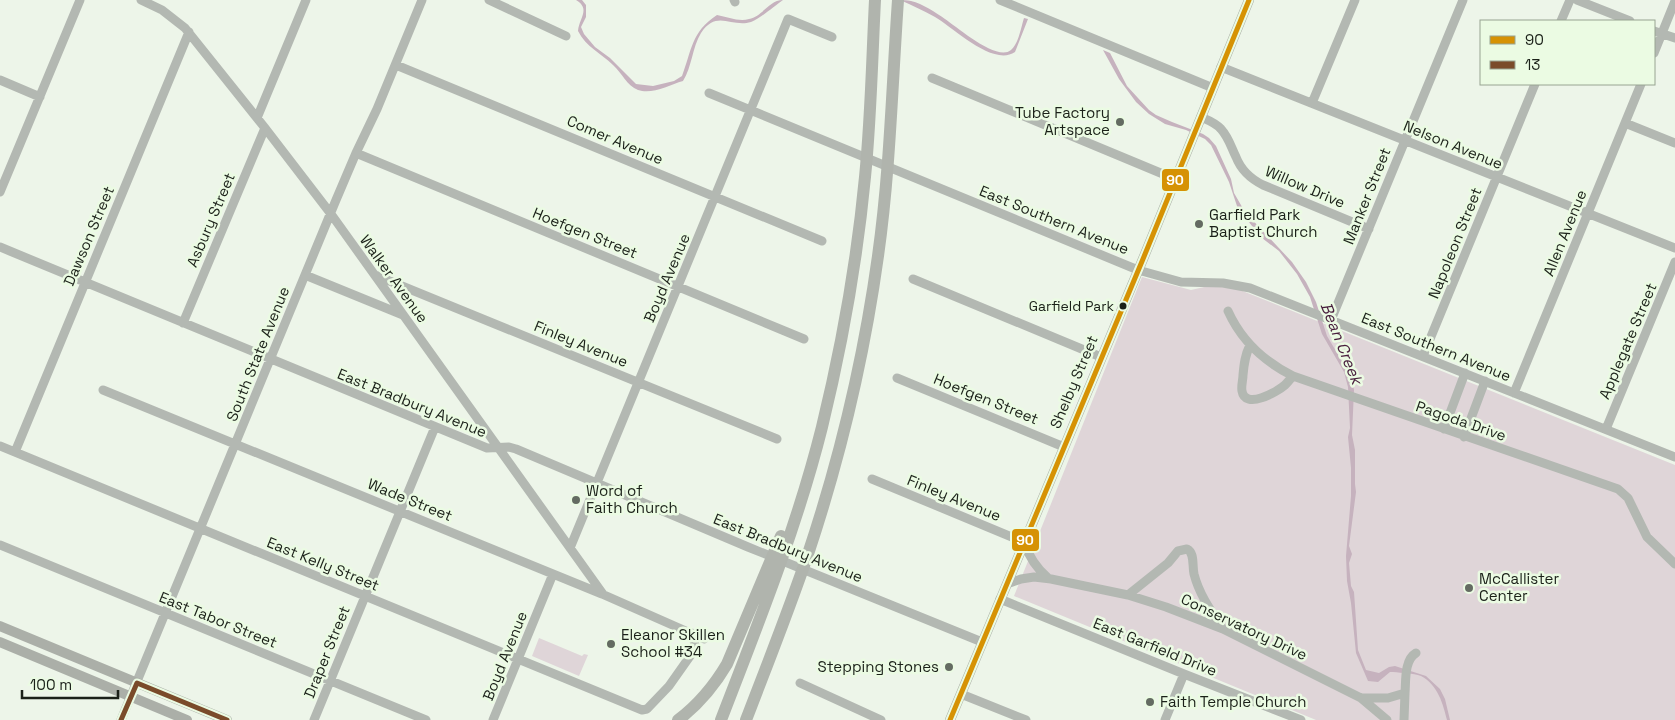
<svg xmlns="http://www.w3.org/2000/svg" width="1675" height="720" font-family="'Space Grotesk',sans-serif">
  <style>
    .park { fill: #dfd5d8 }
    .water { fill: #c6b2be }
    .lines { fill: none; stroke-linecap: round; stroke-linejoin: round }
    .minor { stroke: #b3b8b2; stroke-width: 9 }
    .major { stroke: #abafa8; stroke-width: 10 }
    .highway { stroke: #b0b4ad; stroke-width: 12 }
    .bus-1-casing { stroke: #ebfbe3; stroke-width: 9 }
    .bus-2-casing { stroke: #ebfbe3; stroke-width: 9 }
    .bus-1 { stroke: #d69204; stroke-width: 5 }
    .bus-2 { stroke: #7a4b2a; stroke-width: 5 }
    .poi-dot { fill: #646b62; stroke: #ebfbe3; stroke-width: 2 }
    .bus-dot { fill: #1b2119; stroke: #ebfbe3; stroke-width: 2 }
    .labels { text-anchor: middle; stroke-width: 5; stroke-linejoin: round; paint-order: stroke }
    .bus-label { font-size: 14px; fill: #1b2119; stroke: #ebfbe3; text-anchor: end }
    .poi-label { font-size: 15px; fill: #1b2119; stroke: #ebfbe3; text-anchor: start }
    .street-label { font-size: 15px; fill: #1b2119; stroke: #ebfbe3 }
    .water-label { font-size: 16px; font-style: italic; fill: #481e3d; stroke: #ebfbe3 }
    .line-badge { stroke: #ebfbe3; stroke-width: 2 }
    .badge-label { font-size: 14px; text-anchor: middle; font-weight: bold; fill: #fff }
  </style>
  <rect width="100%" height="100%" fill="#edf5e9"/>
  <path class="park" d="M1142,277l49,13 22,-5 27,5 435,175v255h-359l-302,-124z
    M539,638l43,18 2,-2 4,1 -9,21 -47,-20z"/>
  <path class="water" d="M576,0h6l4,5v12l-5,10 3,7 11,13 15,11 26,26 17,2 21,-5 8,-5c10,-26 9,-44 35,-61 11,2 22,7 32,4 14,-3 20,-19 34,-19 -8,6 -24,19 -32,22 -20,6 -34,-13 -50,11 -9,15 -9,34 -18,48 -14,4 -31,14 -45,9 -11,-4 -16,-17 -25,-25 -12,-12 -27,-18 -35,-34 1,-13 13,-22 -2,-31z
    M900,0c3,0 7,0 11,1 12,3 24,11 34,18 12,8 52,43 66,31 8,-7 10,-23 13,-32l4,1 -13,33c-22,15 -61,-24 -80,-35 -11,-6 -23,-12 -35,-17z
    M1103,50l7,3 17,33 22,24 7,5 16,7 31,12 6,4 7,8 15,33 3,14 11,19 47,50 14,20 10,20 11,34 25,42 2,12 -2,45 3,15v34l1,8 -7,54 3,8 -3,9 2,23 3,6 4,58 8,20 13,3 10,-6 6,-1 31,10 14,13 5,10 5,21h-3c-4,-16 -9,-35 -26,-44 -8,-3 -19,-3 -28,-4h-3l-12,10 -10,-1 -12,-28 -5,-50 -4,-22 -1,-25 5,-60v-28l-3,-31 2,-9 -2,-41 -4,-15 -22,-38 -12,-37 -13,-23 -18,-23 -17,-13 -24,-29 -9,-27 -18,-37 -6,-6 -19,-9 -21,-6 -16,-10 -13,-12 -17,-23z"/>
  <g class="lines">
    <path class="minor" d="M141,0l21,10 23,18 80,100 66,86 272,380
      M489,0l77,36
      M734,0l1,2
      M1000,0l213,88
      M1577,0l53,21
      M1561,21l9,-21
      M1654,31l21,7
      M1654,53l21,-52
      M396,65l426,176
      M1221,67l454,181
      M932,78l243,101
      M0,80l40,17
      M709,93l429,177 43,12 42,1 27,5 425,169
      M1312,103l43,-103
      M1201,117c7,3 15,6 20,12 8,9 10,18 15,28 5,13 15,22 27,28l106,44
      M257,118l49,-118
      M1625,123l50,20
      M356,153l448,186
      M0,192l80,-192
      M0,247l487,201 22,-1 7,2 232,98 234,95
      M305,275l98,40
      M375,275l402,164
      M913,279l188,78
      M1228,311c13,29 37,51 65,65l325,113 10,9 19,39 28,27
      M1331,320l132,-320
      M183,323l82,-195
      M1250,345c-5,10 -6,19 -7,30 0,5 -2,11 -1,16 3,19 35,1 43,-6 3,-3 5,-6 8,-9
      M1423,356l112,-272
      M897,378l167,69
      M103,390l499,204 102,45
      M1514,393l127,-309
      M1444,429l21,-56
      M1606,429l69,-167
      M1464,437l21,-56
      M0,446l642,264 5,-1 22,-23 24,-34 2,-7 -3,-12
      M15,452l174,-420
      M872,479l152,63c5,15 12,26 24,36
      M0,545l426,175
      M570,548l218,-529 44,18
      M1007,584l14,-5 13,-2 17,2 77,16 38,12 57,22 138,69 26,22
      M1128,595l40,-32 10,-12 9,-2c8,4 5,16 7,25 5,20 17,37 29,55
      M1000,599l184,75 117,46
      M800,683l81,37
      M961,694l65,26
      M1362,698h26l17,-5c1,-12 -1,-33 11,-40
      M121,720l215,-520 20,-47 21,-44 45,-109
      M314,720l121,-293
      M493,720l60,-146
      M1165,720l19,-46
      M1404,720l1,-27"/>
    <path class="major" d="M0,626l227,94
      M0,642l187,78
      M950,720l193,-461 106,-259"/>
    <path class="highway" d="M678,720c20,-15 36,-34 49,-56l54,-128
      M721,720c37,-96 76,-193 101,-293 20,-82 35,-166 43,-250 6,-59 7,-118 10,-177
      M746,720c21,-55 43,-110 62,-166 32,-96 56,-197 70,-298 12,-85 14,-170 20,-256"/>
    <defs>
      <path id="bus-1" d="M950,720l193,-461 106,-259"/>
      <path id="bus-2" d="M121,720l16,-37 90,37"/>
    </defs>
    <use href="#bus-1" class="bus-1-casing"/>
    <use href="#bus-2" class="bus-2-casing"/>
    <use href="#bus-1" class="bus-1"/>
    <use href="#bus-2" class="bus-2"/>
  </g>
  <g class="poi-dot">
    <circle cx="1120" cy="122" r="5"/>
    <circle cx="1199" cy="224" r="5"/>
    <circle cx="576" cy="500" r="5"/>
    <circle cx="1469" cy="588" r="5"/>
    <circle cx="611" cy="644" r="5"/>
    <circle cx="949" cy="667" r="5"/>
    <circle cx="1150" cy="702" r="5"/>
  </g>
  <circle class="bus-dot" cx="1123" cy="306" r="4.5"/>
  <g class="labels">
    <g class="bus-label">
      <text x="1114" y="311">Garfield Park</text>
    </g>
    <g class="poi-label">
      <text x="1110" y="118" text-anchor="end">Tube Factory<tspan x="1110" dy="17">Artspace</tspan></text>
      <text x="1209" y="220">Garfield Park<tspan x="1209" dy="17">Baptist Church</tspan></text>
      <text x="586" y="496">Word of<tspan x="586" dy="17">Faith Church</tspan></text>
      <text x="1479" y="584">McCallister<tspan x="1479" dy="17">Center</tspan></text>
      <text x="621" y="640">Eleanor Skillen<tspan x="621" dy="17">School #34</tspan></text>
      <text x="939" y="672" text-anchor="end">Stepping Stones</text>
      <text x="1160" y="707">Faith Temple Church</text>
    </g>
    <g class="street-label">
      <text transform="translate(615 140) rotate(23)" y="5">Comer Avenue</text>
      <text transform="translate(1453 145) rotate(22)" y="5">Nelson Avenue</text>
      <text transform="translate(1305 187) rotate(23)" y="5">Willow Drive</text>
      <text transform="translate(1367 196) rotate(-68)" y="5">Manker Street</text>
      <text transform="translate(211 220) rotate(-67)" y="5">Asbury Street</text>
      <text transform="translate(1054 220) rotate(22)" y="5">East Southern Avenue</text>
      <text transform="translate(585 233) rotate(22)" y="5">Hoefgen Street</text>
      <text transform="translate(1565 233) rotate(-68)" y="5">Allen Avenue</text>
      <text transform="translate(89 236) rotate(-67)" y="5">Dawson Street</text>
      <text transform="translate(1455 243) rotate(-68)" y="5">Napoleon Street</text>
      <text transform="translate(667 278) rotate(-67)" y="5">Boyd Avenue</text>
      <text transform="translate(394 279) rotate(54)" y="5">Walker Avenue</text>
      <text transform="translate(1628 341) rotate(-67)" y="5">Applegate Street</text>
      <text transform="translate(581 344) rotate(22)" y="5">Finley Avenue</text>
      <text transform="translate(1436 347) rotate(22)" y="5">East Southern Avenue</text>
      <text transform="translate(258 354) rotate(-68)" y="5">South State Avenue</text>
      <text transform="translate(1074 382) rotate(-67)" y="5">Shelby Street</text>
      <text transform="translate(986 399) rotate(22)" y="5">Hoefgen Street</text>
      <text transform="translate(412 403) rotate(22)" y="5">East Bradbury Avenue</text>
      <text transform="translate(1461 421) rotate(19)" y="5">Pagoda Drive</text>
      <text transform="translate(954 498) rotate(22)" y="5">Finley Avenue</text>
      <text transform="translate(410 500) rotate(22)" y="5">Wade Street</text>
      <text transform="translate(788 548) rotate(22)" y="5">East Bradbury Avenue</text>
      <text transform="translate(323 564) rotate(22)" y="5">East Kelly Street</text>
      <text transform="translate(218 620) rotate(22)" y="5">East Tabor Street</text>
      <text transform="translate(1244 627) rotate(25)" y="5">Conservatory Drive</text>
      <text transform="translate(1155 647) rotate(22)" y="5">East Garfield Drive</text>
      <text transform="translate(327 652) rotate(-68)" y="5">Draper Street</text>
      <text transform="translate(505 656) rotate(-68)" y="5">Boyd Avenue</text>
    </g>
    <g class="water-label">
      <text transform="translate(1342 343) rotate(68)" y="6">Bean Creek</text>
    </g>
  </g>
  <g class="line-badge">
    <rect x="1161" y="168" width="29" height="24" rx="5" fill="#d69204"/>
    <rect x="1011" y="528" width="29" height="24" rx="5" fill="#d69204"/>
  </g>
  <g class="badge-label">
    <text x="1175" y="185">90</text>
    <text x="1025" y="545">90</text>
  </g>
  <rect x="1480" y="20" width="175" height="65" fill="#ebfbe3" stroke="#98a492"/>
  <rect x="1490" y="36" width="25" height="8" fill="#d69204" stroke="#98a492"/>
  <text x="1525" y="45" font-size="15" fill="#1b2119">90</text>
  <rect x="1490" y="61" width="25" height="8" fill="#7a4b2a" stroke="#98a492"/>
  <text x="1525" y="70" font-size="15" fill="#1b2119">13</text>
  <path d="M22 690v8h96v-8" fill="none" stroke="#1b2119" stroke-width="2.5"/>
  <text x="30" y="690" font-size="15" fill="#1b2119" stroke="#ebfbe3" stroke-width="4" paint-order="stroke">100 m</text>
</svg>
